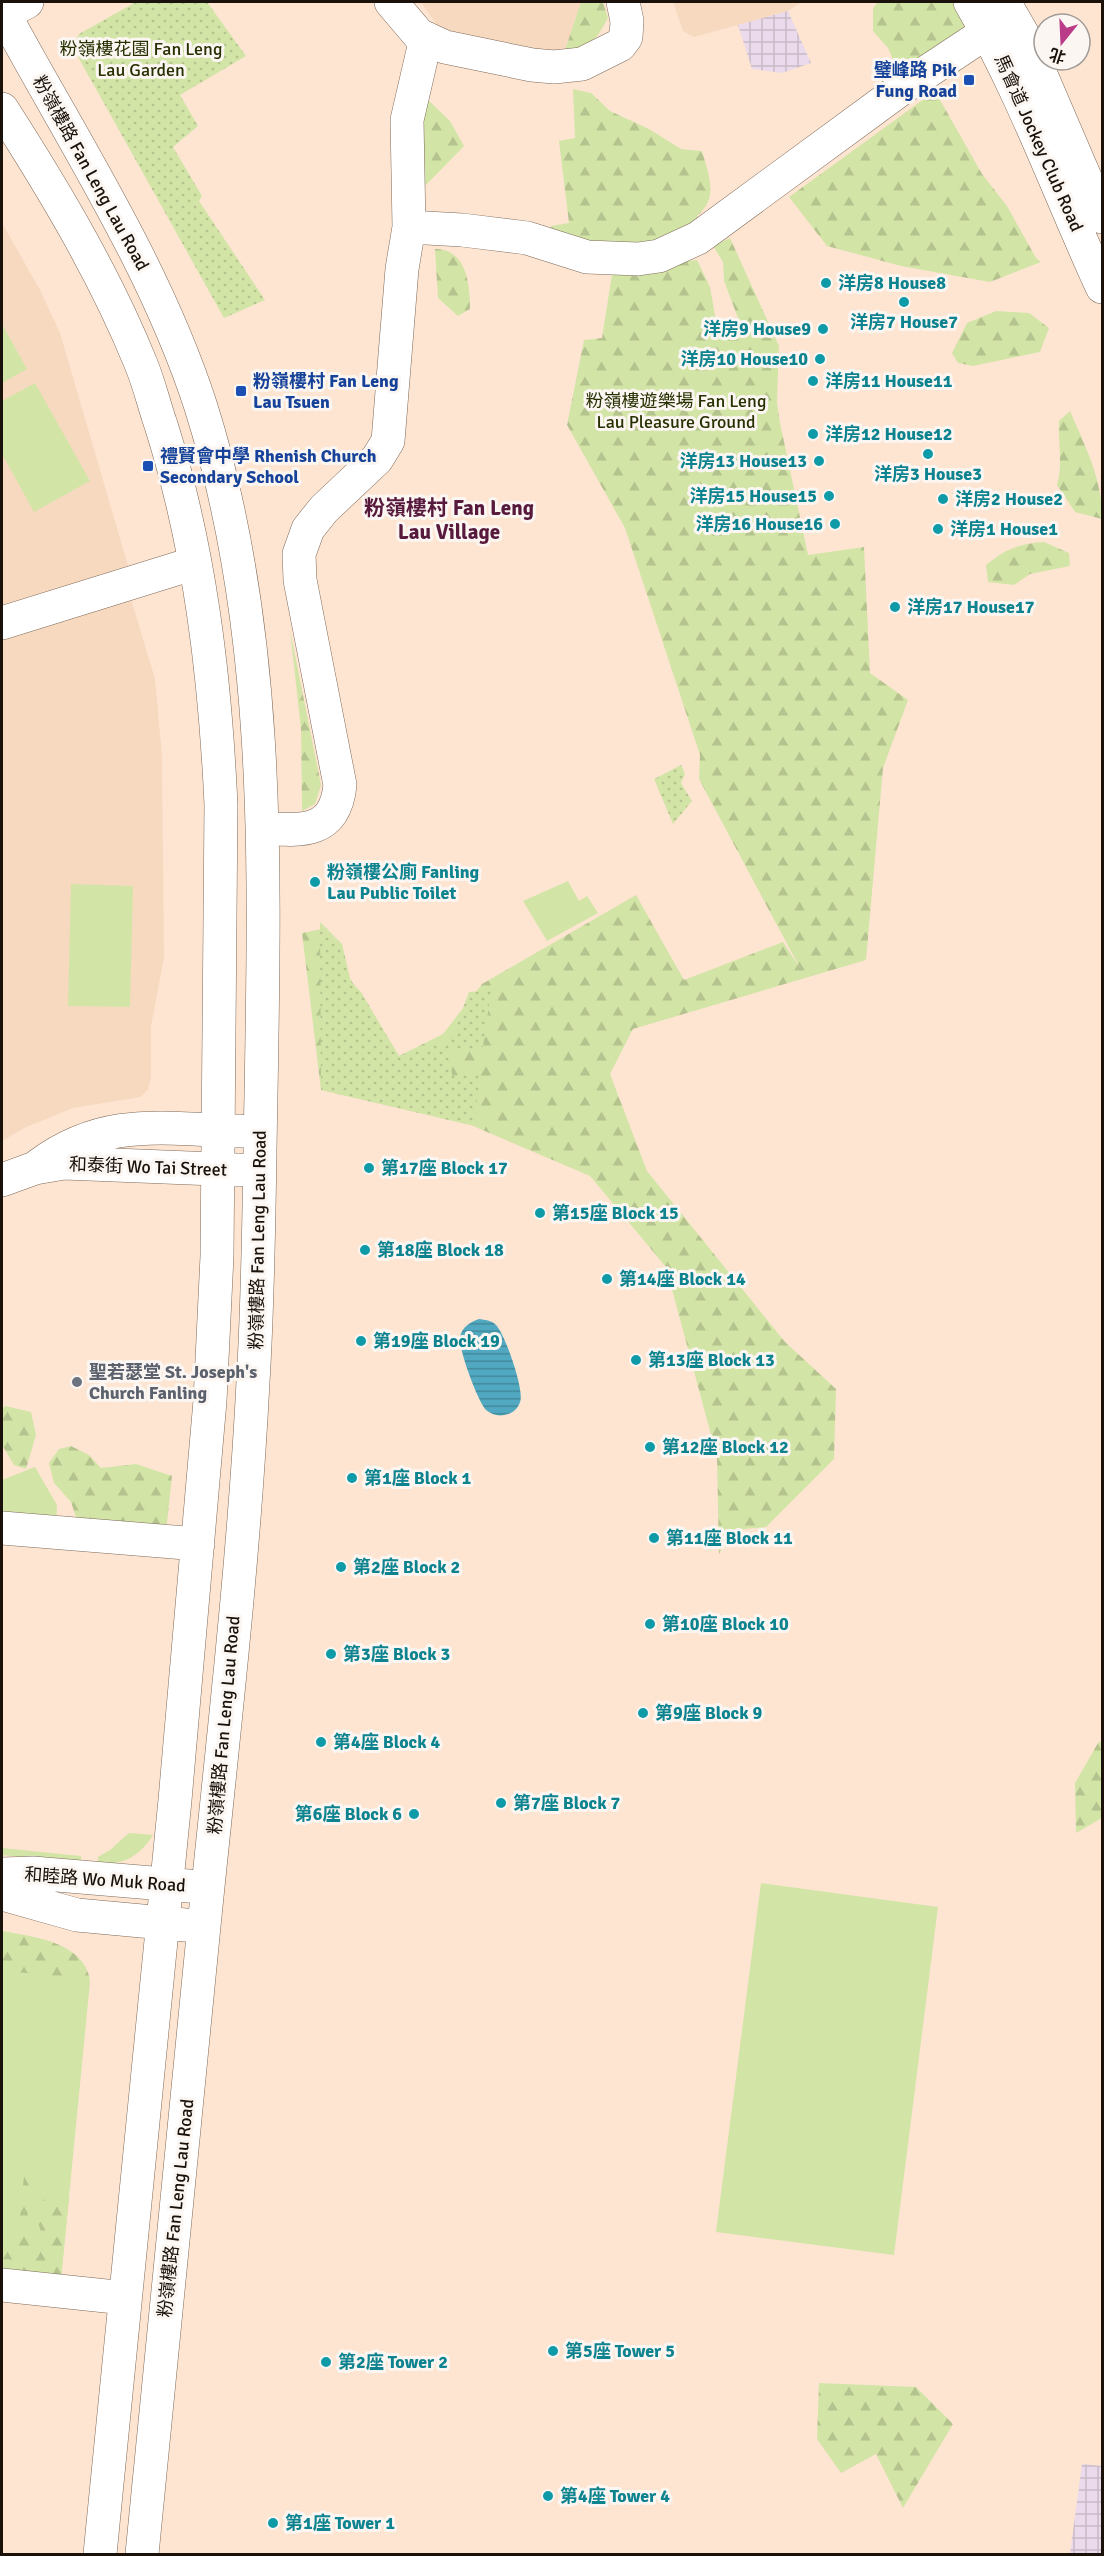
<svg xmlns="http://www.w3.org/2000/svg" width="1104" height="2556" font-family="Signika,'Noto Sans SC',sans-serif">
  <style>
    .built { fill: #f7d9c0 }
    .industrial { fill: url(#industrial-grid) }
    .green { fill: #d3e4a7 }
    .forest { fill: url(#forest-firs) }
    .garden { fill: url(#garden-dots) }
    .water { fill: url(#water-rules) }
    .lines { fill: none; stroke-linecap: round; stroke-linejoin: round }
    .minor-casing { stroke: #7e6958; stroke-width: 34 }
    .major-casing { stroke: #7e6958; stroke-width: 34 }
    .minor { stroke: #fff; stroke-width: 33 }
    .major { stroke: #fff; stroke-width: 33 }
    .transit-dot { fill: #1a4fb4; stroke: #fbf6f2; stroke-width: 2 }
    .culture-dot { fill: #0f9aa8; stroke: #fbf6f2; stroke-width: 2 }
    .worship-dot { fill: #6b7280; stroke: #fbf6f2; stroke-width: 2 }
    .labels { text-anchor: middle; stroke-width: 6; stroke-linejoin: round; paint-order: stroke }
    .park-label { font-size: 18px; fill: #263000; stroke: #fbf6f2 }
    .transit-label { font-size: 18px; font-weight: bold; fill: #164399; stroke: #fbf6f2; text-anchor: start }
    .street-label { font-size: 18px; fill: #19110a; stroke: #fbf6f2 }
    .culture-label { font-size: 18px; font-weight: bold; fill: #0d838f; stroke: #fbf6f2; text-anchor: start }
    .worship-label { font-size: 18px; font-weight: bold; fill: #5b616d; stroke: #fbf6f2; text-anchor: start }
    .quarter-label { font-size: 21px; font-weight: bold; fill: #571a3d; stroke: #fbf6f2 }
  </style>
  <defs>
    <pattern id="industrial-grid" width="8" height="8" patternUnits="userSpaceOnUse" patternTransform="scale(1.5)"><rect width="8" height="8" fill="#ebdaeb"/><path d="M0 4h8M4 0v8" fill="none" stroke="#c9bac8"/></pattern>
    <pattern id="forest-firs" width="22" height="20" patternUnits="userSpaceOnUse" patternTransform="scale(1.5)"><rect width="22" height="20" fill="#d3e4a7"/><path d="M5 1l3.5 6h-7zM16 11l3.5 6h-7z" fill="#b5c38e"/></pattern>
    <pattern id="garden-dots" width="8" height="8" patternUnits="userSpaceOnUse" patternTransform="scale(1.5)"><rect width="8" height="8" fill="#d3e4a7"/><path d="M2 2h.1M6 6h.1" fill="none" stroke="#b5c38e" stroke-width="1.8" stroke-linecap="round"/></pattern>
    <pattern id="water-rules" width="6" height="5" patternUnits="userSpaceOnUse" patternTransform="scale(1.5)"><rect width="6" height="5" fill="#51a9c1"/><path d="M0 2.5h6" fill="none" stroke="#42889b"/></pattern>
  </defs>
  <rect width="100%" height="100%" fill="#fde5d2"/>
  <path class="built" d="M421,2h160l-17,51 -106,-16 -20,-10z
    M673,2h129l-14,9 -94,26 -11,-6z
    M2,223l38,67 20,43 69,236 -127,41z
    M130,596l25,83 7,77 2,202 -13,68v51l-3,12 -7,8 -68,11 -49,20 -22,13v-505z"/>
  <path class="industrial" d="M788,11l23,52 -29,10 -30,-4 -14,-44z
    M1082,2464l20,2v88h-32z"/>
  <path class="green" d="M2,324l25,45 -25,14z
    M35,383l55,98 -56,31 -32,-58v-53z
    M568,881l11,20 8,-5 11,17 -51,28 -24,-40z
    M71,884l62,2 -3,121 -62,-1z
    M35,1467l22,38 -1,20 -54,-3v-42z
    M129,1833l24,2c-13,21 -30,31 -55,28v-6l12,-7z
    M2,1848l79,8v7l-79,-8z
    M761,1883l177,24 -44,348 -178,-23z
    M2,1931c34,7 81,11 88,51l-29,297 -59,-6z"/>
  <path class="forest" d="M581,2h22l5,16c-14,25 -15,27 -44,35z
    M878,2h104l-13,58 -11,13h-59l-11,-25 -15,-17v-23z
    M573,89l18,4 19,18 39,18 32,20 21,2c7,25 17,47 -5,65l7,10 -50,27 -103,-15v-12l18,-3 -10,-82 16,-3z
    M935,91l47,83 25,32 29,52 5,4 -51,20 -89,-16 -74,-20 -38,-49z
    M427,99l23,22 14,25 -38,39c-22,-22 -5,-59 1,-86z
    M730,238l49,108 -2,56 3,21 28,132 56,-8 6,126 38,27 -25,68 -17,192 -233,69 -23,45 37,97 138,171 51,47 -2,70 -68,68 -34,3 -13,24 -2,-97 -51,-190 -76,-91 -124,-53 -145,-33 -19,-157 25,-5 3,19 69,109 44,-22 39,-50 154,-89 48,85 99,-38 17,26 -101,-189 1,-24 -75,-227 -58,-103 17,-85 18,-2 11,-70 84,-8 13,27 7,40 17,3 4,-12 -14,-37 -1,-19 -10,-16z
    M435,249c32,0 35,36 35,60l-12,7 -20,-18z
    M996,311l33,2 20,15 -9,24 -67,14 -15,-3 -6,-10 15,-30z
    M1070,411c15,35 33,69 32,108l-27,-7 -18,-27c6,-20 1,-42 2,-64z
    M1044,542l25,11 1,13 -40,8 -16,11 -26,-3 -2,-17c19,-16 33,-21 58,-23z
    M290,630l31,155 -6,19 -13,7 -1,-82z
    M5,1406l26,6 5,23 -10,34 -12,-4 -12,-20v-36z
    M71,1446l18,9 12,13 35,-4 36,12 -6,56 -87,-6 -8,-24 -17,-19 -5,-20 10,-14z
    M1102,1741v77l-26,15 -1,-50 23,-40z
    M2,1931c31,6 80,10 88,48l-75,-7 -13,-8z
    M24,2176l6,1 -3,48 7,17 -2,8 -12,10 -18,-1v-22l16,1z
    M58,2195l11,2 -8,82 -59,-6v-5c18,4 40,-3 40,-26 1,-22 -22,-38 16,-47z
    M819,2383l97,4 37,37 -50,84 -27,-54 -35,19 -24,-34z"/>
  <path class="garden" d="M136,2h71l39,54 -66,39 18,31 -25,21 29,49 -3,5 66,99 -41,18 -147,-263 -3,-11 5,-10z
    M681,765l4,9 -4,9 11,18 -19,23 -19,-45z
    M320,922l22,22 9,38 10,10 38,64 52,-16 18,-48 22,-1 -8,56 -33,5 2,24 28,-4 -6,54 -153,-36z"/>
  <path class="water" d="M479,1319c6,1 12,1 17,6 9,9 29,66 24,77 -2,6 -6,10 -12,12 -8,3 -16,1 -22,-4 -8,-8 -28,-62 -26,-73 2,-10 10,-15 19,-18z"/>
  <g class="lines">
    <defs>
      <path id="minor" d="M391,2l28,33 26,12 87,18 22,2 28,-3 38,-19 6,-8 1,-16 -4,-19
        M2,10c70,130 153,255 199,397 70,222 64,458 60,688 -2,95 -2,191 -8,287 -9,178 -30,357 -48,534 -22,213 -42,426 -63,638
        M2,109c52,81 103,166 139,255 8,19 13,41 20,61 39,123 54,251 60,380l-4,451 -7,145 -35,399 -75,754
        M409,227l53,3 65,8 60,19 51,2 21,-3 39,-18 203,-149 86,-57
        M2,623l193,-60
        M262,828c40,3 73,6 78,-43l-40,-205 -1,-26 9,-25 16,-20 53,-50 11,-18 14,-172 7,-42 -2,-107 19,-82
        M39,1165c66,-49 125,-36 201,-34
        M2,1180l33,-12 29,-5 176,7
        M2,1528l196,16
        M2,1874l31,-1 155,13
        M2,1894l75,21 108,10
        M2,2285l123,13"/>
      <path id="major" d="M970,2c53,91 88,189 132,285
        M1004,2l22,38 76,177
        M2,15l25,-13"/>
    </defs>
    <use href="#minor" class="minor-casing"/>
    <use href="#major" class="major-casing"/>
    <use href="#minor" class="minor"/>
    <use href="#major" class="major"/>
  </g>
  <g class="transit-dot">
    <rect x="963" y="74" width="12" height="12" rx="3"/>
    <rect x="235" y="385" width="12" height="12" rx="3"/>
    <rect x="142" y="460" width="12" height="12" rx="3"/>
  </g>
  <g class="culture-dot">
    <circle cx="826" cy="283" r="6"/>
    <circle cx="904" cy="302" r="6"/>
    <circle cx="823" cy="329" r="6"/>
    <circle cx="820" cy="359" r="6"/>
    <circle cx="813" cy="381" r="6"/>
    <circle cx="813" cy="434" r="6"/>
    <circle cx="928" cy="454" r="6"/>
    <circle cx="819" cy="461" r="6"/>
    <circle cx="829" cy="496" r="6"/>
    <circle cx="943" cy="499" r="6"/>
    <circle cx="835" cy="524" r="6"/>
    <circle cx="938" cy="529" r="6"/>
    <circle cx="895" cy="607" r="6"/>
    <circle cx="315" cy="882" r="6"/>
    <circle cx="369" cy="1168" r="6"/>
    <circle cx="540" cy="1213" r="6"/>
    <circle cx="365" cy="1250" r="6"/>
    <circle cx="607" cy="1279" r="6"/>
    <circle cx="361" cy="1341" r="6"/>
    <circle cx="636" cy="1360" r="6"/>
    <circle cx="650" cy="1447" r="6"/>
    <circle cx="352" cy="1478" r="6"/>
    <circle cx="654" cy="1538" r="6"/>
    <circle cx="341" cy="1567" r="6"/>
    <circle cx="650" cy="1624" r="6"/>
    <circle cx="331" cy="1654" r="6"/>
    <circle cx="643" cy="1713" r="6"/>
    <circle cx="321" cy="1742" r="6"/>
    <circle cx="501" cy="1803" r="6"/>
    <circle cx="414" cy="1814" r="6"/>
    <circle cx="553" cy="2351" r="6"/>
    <circle cx="326" cy="2362" r="6"/>
    <circle cx="548" cy="2496" r="6"/>
    <circle cx="273" cy="2523" r="6"/>
  </g>
  <circle class="worship-dot" cx="77" cy="1382" r="6"/>
  <g class="labels">
    <g class="park-label">
      <text x="141" y="55">粉嶺樓花園 Fan Leng<tspan x="141" dy="21">Lau Garden</tspan></text>
      <text x="676" y="407">粉嶺樓遊樂場 Fan Leng<tspan x="676" dy="21">Lau Pleasure Ground</tspan></text>
    </g>
    <g class="transit-label">
      <text x="957" y="76" text-anchor="end">璧峰路 Pik<tspan x="957" dy="21">Fung Road</tspan></text>
      <text x="253" y="387">粉嶺樓村 Fan Leng<tspan x="253" dy="21">Lau Tsuen</tspan></text>
      <text x="160" y="462">禮賢會中學 Rhenish Church<tspan x="160" dy="21">Secondary School</tspan></text>
    </g>
    <g class="street-label">
      <text transform="translate(1039 143) rotate(66)" y="6">馬會道 Jockey Club Road</text>
      <text transform="translate(91 173) rotate(61)" y="6">粉嶺樓路 Fan Leng Lau Road</text>
      <text transform="translate(148 1167) rotate(2)" y="6">和泰街 Wo Tai Street</text>
      <text transform="translate(258 1240) rotate(-89)" y="6">粉嶺樓路 Fan Leng Lau Road</text>
      <text transform="translate(224 1725) rotate(-85)" y="6">粉嶺樓路 Fan Leng Lau Road</text>
      <text transform="translate(105 1880) rotate(4)" y="6">和睦路 Wo Muk Road</text>
      <text transform="translate(176 2208) rotate(-84)" y="6">粉嶺樓路 Fan Leng Lau Road</text>
    </g>
    <g class="culture-label">
      <text x="838" y="289">洋房8 House8</text>
      <text x="904" y="328" text-anchor="middle">洋房7 House7</text>
      <text x="811" y="335" text-anchor="end">洋房9 House9</text>
      <text x="808" y="365" text-anchor="end">洋房10 House10</text>
      <text x="825" y="387">洋房11 House11</text>
      <text x="825" y="440">洋房12 House12</text>
      <text x="807" y="467" text-anchor="end">洋房13 House13</text>
      <text x="928" y="480" text-anchor="middle">洋房3 House3</text>
      <text x="817" y="502" text-anchor="end">洋房15 House15</text>
      <text x="955" y="505">洋房2 House2</text>
      <text x="823" y="530" text-anchor="end">洋房16 House16</text>
      <text x="950" y="535">洋房1 House1</text>
      <text x="907" y="613">洋房17 House17</text>
      <text x="327" y="878">粉嶺樓公廁 Fanling<tspan x="327" dy="21">Lau Public Toilet</tspan></text>
      <text x="381" y="1174">第17座 Block 17</text>
      <text x="552" y="1219">第15座 Block 15</text>
      <text x="377" y="1256">第18座 Block 18</text>
      <text x="619" y="1285">第14座 Block 14</text>
      <text x="373" y="1347">第19座 Block 19</text>
      <text x="648" y="1366">第13座 Block 13</text>
      <text x="662" y="1453">第12座 Block 12</text>
      <text x="364" y="1484">第1座 Block 1</text>
      <text x="666" y="1544">第11座 Block 11</text>
      <text x="353" y="1573">第2座 Block 2</text>
      <text x="662" y="1630">第10座 Block 10</text>
      <text x="343" y="1660">第3座 Block 3</text>
      <text x="655" y="1719">第9座 Block 9</text>
      <text x="333" y="1748">第4座 Block 4</text>
      <text x="513" y="1809">第7座 Block 7</text>
      <text x="402" y="1820" text-anchor="end">第6座 Block 6</text>
      <text x="565" y="2357">第5座 Tower 5</text>
      <text x="338" y="2368">第2座 Tower 2</text>
      <text x="560" y="2502">第4座 Tower 4</text>
      <text x="285" y="2529">第1座 Tower 1</text>
    </g>
    <g class="worship-label">
      <text x="89" y="1378">聖若瑟堂 St. Joseph's<tspan x="89" dy="21">Church Fanling</tspan></text>
    </g>
    <g class="quarter-label">
      <text x="449" y="515">粉嶺樓村 Fan Leng<tspan x="449" dy="24">Lau Village</tspan></text>
    </g>
  </g>
  <rect width="1104" height="2556" fill="none" stroke="#19110a" stroke-width="6"/>
  <g transform="translate(1062 42) rotate(198)"><circle r="28" fill="#fbf6f2" stroke="#a19a95" stroke-width="1.5"/>
  <path d="M0-4.5L10 22L0 15L-10 22Z" fill="#ba3b87"/>
  <text y="-9" font-size="16" font-weight="bold" text-anchor="middle" fill="#19110a">北</text>
  </g>
</svg>
